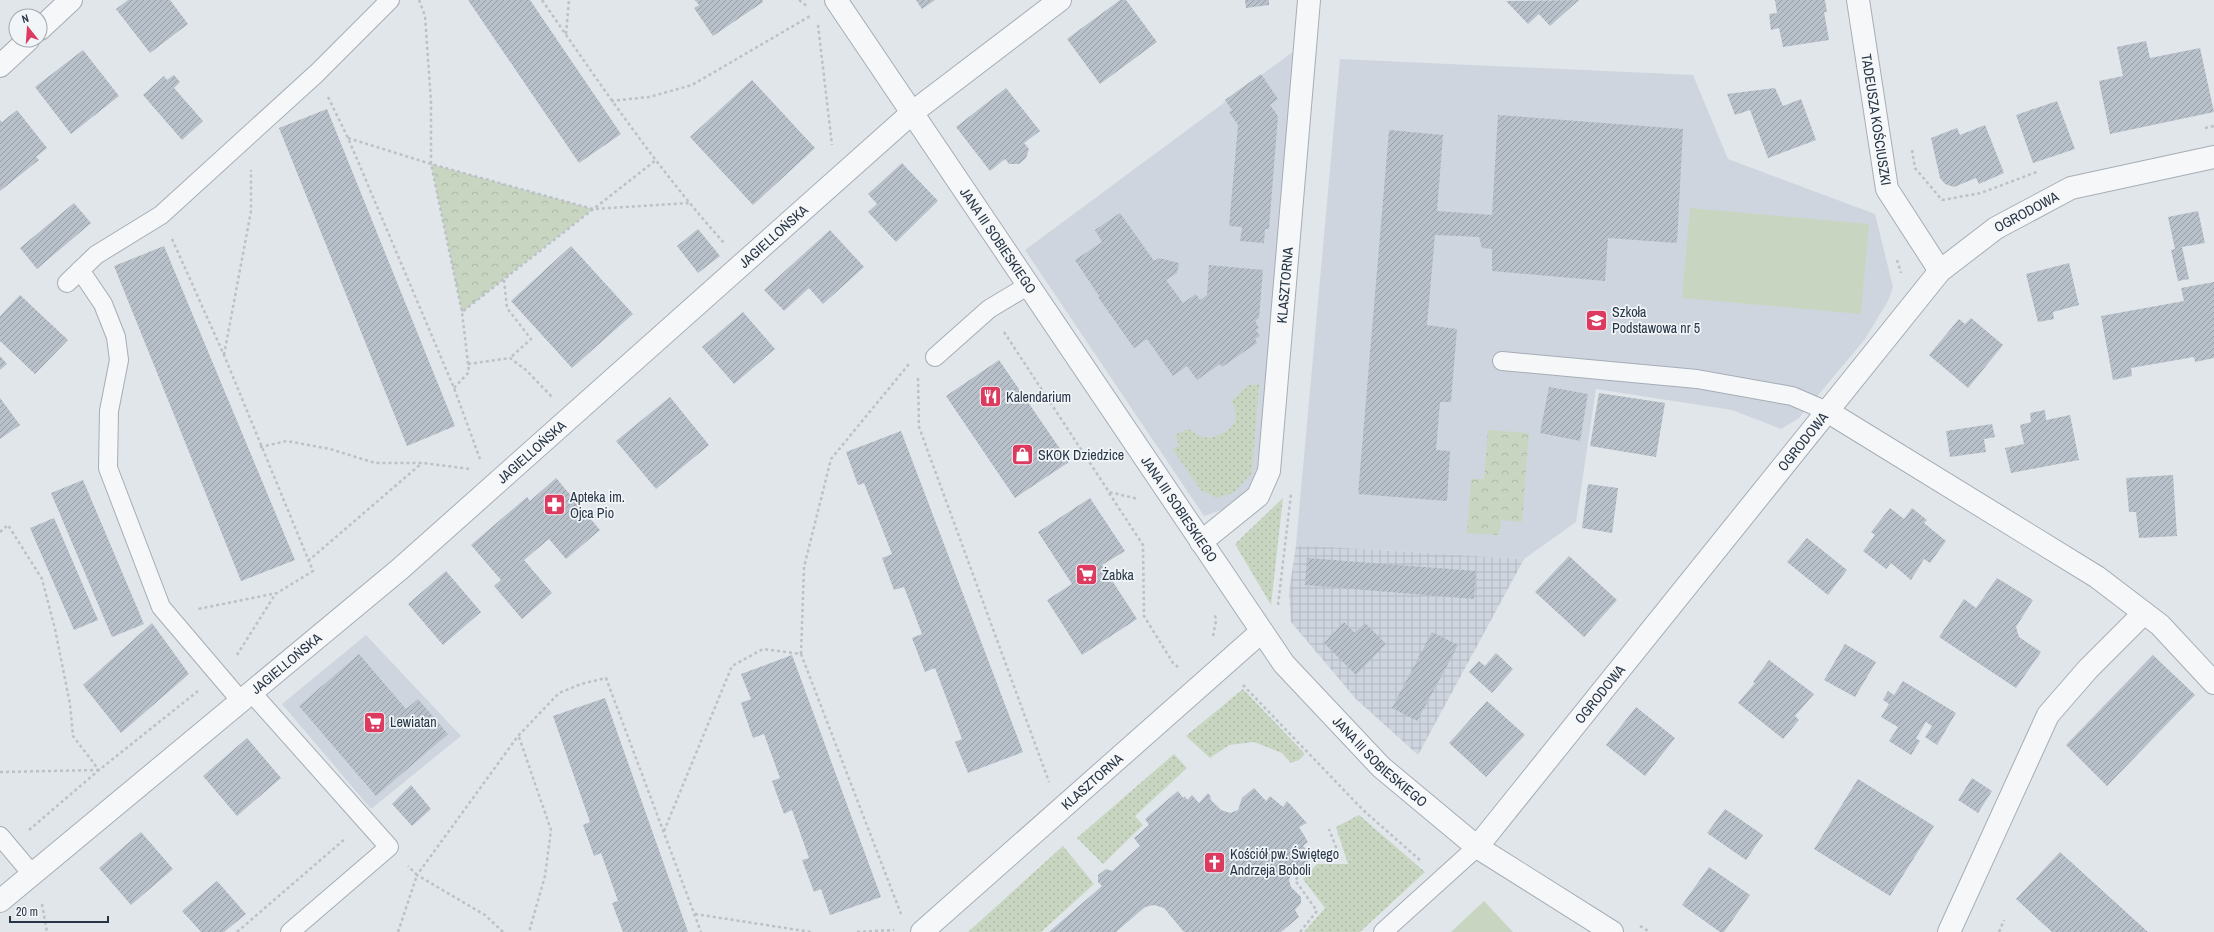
<svg xmlns="http://www.w3.org/2000/svg" width="2214" height="932" font-family="'Archivo Narrow',sans-serif">
  <style>
    .built { fill: #cfd5de }
    .industrial { fill: url(#industrial-grid) }
    .grass { fill: url(#grass-dots) }
    .forest { fill: url(#forest-crowns) }
    .garden { fill: #c8d6c1 }
    .building { fill: url(#building-hatch) }
    .lines { fill: none; stroke-linecap: round; stroke-linejoin: round }
    .service-casing { stroke: #a5adb6; stroke-width: 20 }
    .minor-casing { stroke: #a5adb6; stroke-width: 24 }
    .path { stroke: #bbc1c7; stroke-width: 2.5; stroke-dasharray: 3 3; stroke-linecap: butt }
    .service { stroke: #f5f7f9; stroke-width: 18 }
    .minor { stroke: #f5f7f9; stroke-width: 22 }
    .labels { text-anchor: middle; stroke-width: 3.5; stroke-linejoin: round; paint-order: stroke }
    .street-label { font-size: 14px; fill: #273545; stroke: #f1f5f8 }
    .poi-label { font-size: 14px; fill: #273545; stroke: #f1f5f8; text-anchor: start }
  </style>
  <defs>
    <pattern id="industrial-grid" width="8" height="8" patternUnits="userSpaceOnUse"><rect width="8" height="8" fill="#cfd5de"/><path d="M0 4h8M4 0v8" fill="none" stroke="#b2b7c0"/></pattern>
    <pattern id="grass-dots" width="8" height="8" patternUnits="userSpaceOnUse"><rect width="8" height="8" fill="#c8d6c1"/><path d="M2 2h.1M6 6h.1" fill="none" stroke="#acb8a7" stroke-width="1.8" stroke-linecap="round"/></pattern>
    <pattern id="forest-crowns" width="20" height="18" patternUnits="userSpaceOnUse"><rect width="20" height="18" fill="#c8d6c1"/><path d="M2 6a3 3 0 1 1 6 0M12 15a3 3 0 1 1 6 0" fill="none" stroke="#acb8a7"/></pattern>
    <pattern id="building-hatch" width="6" height="6" patternUnits="userSpaceOnUse"><rect width="6" height="6" fill="#b8c0ca"/><path d="M-1 1l2-2M0 6l6-6M5 7l2-2" fill="none" stroke="#969da6"/></pattern>
  </defs>
  <rect width="100%" height="100%" fill="#e1e6eb"/>
  <path class="built" d="M1298,48l-36,430 -26,27 -32,11 -179,-266z
    M1340,59l353,16 35,84 147,55 18,73 -5,14 -23,38 -66,79 -18,11 -49,-19 -136,-21 -20,133 -52,37 -228,-14z
    M366,635l95,101 -90,73 -89,-105z"/>
  <path class="industrial" d="M1296,545l228,14 -106,196 -62,-56 -65,-77 -2,-30z"/>
  <path class="grass" d="M1259,384l-7,89 -19,20 -17,5 -15,-8 -28,-40 6,-5 -4,-10 13,-6c5,2 9,6 14,8 10,3 28,-5 33,-15 3,-6 -1,-15 -3,-21l16,-16z
    M1283,498l-12,107 -36,-61z
    M1243,689l62,65 -6,6 -8,3 -9,-10 -28,-11 -25,3 -19,13 -24,-22z
    M1174,754l13,14 -52,48 8,9 -40,39 -26,-26z
    M1359,815l66,57 -65,60h-56l21,-24 -22,-29 14,-15h31l-12,-37z
    M1063,846l31,38 -53,48h-73z"/>
  <path class="forest" d="M431,164l162,45 -131,103z
    M1488,430l41,3 -7,89 -21,-2 -2,15 -32,-2 4,-54h13z"/>
  <path class="garden" d="M1690,208l179,16 -8,90 -179,-16z
    M1484,901l29,31h-62z"/>
  <path class="building" d="M128,0h42l18,24 -38,29 -34,-44z
    M468,0h62l91,134 -42,29z
    M695,0h67l1,2 -50,34 -19,-28 5,-3z
    M916,0h19l-13,9z
    M1120,0h6l31,42 -57,42 -33,-45z
    M1245,0h24v5l-23,3z
    M1579,0l-29,26 -11,-12 -11,10 -22,-23z
    M1775,0h50l2,12h-3l5,28 -46,7 -4,-19 -8,2 -2,-16 8,-1z
    M2146,41l4,17 50,-10 14,64 -104,22 -11,-53 24,-5 -6,-29z
    M83,50l36,46 -48,38 -36,-47z
    M1261,74l17,25 -8,6 8,11 -9,113h-4l-1,14 -24,-2 2,-14 -13,-1 9,-101 -9,-13 3,-2 -7,-10z
    M174,75l6,7 -6,6 29,33 -21,19 -39,-45 21,-19 3,4z
    M752,80l63,68 -62,57 -63,-68z
    M1006,88l34,43 -16,12 5,6 -3,9 -7,6h-10l-4,-5 -15,12 -34,-44z
    M1775,88l8,18 18,-7 15,41 -48,18 -18,-48 -15,5 -8,-21z
    M2057,101l18,48 -42,14 -17,-48z
    M327,109l128,317 -48,20 -128,-318z
    M17,110l30,38 -11,9 3,3 -39,31v-71l2,2z
    M1498,115l185,14 -6,114 -69,-5 -3,43 -113,-10v-22l-10,-1 -3,-11 -44,-2 -8,90 30,4 -6,73h-11l-4,48 14,1 -3,50 -89,-7 31,-364 54,5 -6,76 55,4z
    M1985,125l19,48 -25,11 -3,-6 -22,9 -9,-3 -5,-6 -9,-40 26,-10 3,7z
    M902,163l36,38 -42,41 -28,-30 9,-8 -9,-10z
    M74,203l17,20 -54,46 -17,-21z
    M2198,211l7,32 -23,4 7,32 -11,2 -7,-31 4,-1 -7,-32z
    M1120,213l34,48 5,-3 20,5 -2,10 -11,7 17,23 13,-9 4,6 7,-5 2,-30 54,5 -4,48 -4,3 4,7 -3,2 4,6 -5,3 2,4 -35,24 -2,-3 -23,16 -10,-14 -14,10 -26,-37 -13,9 -36,-51 1,-1 -24,-36 27,-18 -7,-12z
    M698,229l22,27 -22,17 -21,-27z
    M830,230l34,37 -41,37 -14,-16 -25,23 -20,-21z
    M164,246l131,314 -54,21 -127,-315z
    M571,246l62,68 -61,54 -61,-67z
    M2069,263l10,42 -26,7 1,7 -16,3 -12,-48z
    M2214,282v76l-19,4 -1,-5 -63,11 1,8 -19,4 -12,-64 83,-15 -3,-13z
    M20,295l48,45 -33,34 -35,-33v-25z
    M743,312l32,37 -41,35 -32,-37z
    M1971,318l32,27 -35,43 -39,-33 30,-36 6,5z
    M0,356l7,8 -7,6z
    M999,360l70,102 -54,36 -69,-102z
    M1549,387l39,7 -8,47 -40,-8z
    M1599,393l66,10 -9,54 -66,-11z
    M670,397l39,48 -53,44 -40,-48z
    M0,398l20,27 -20,14z
    M2045,410l1,10 24,-5 9,45 -68,13 -6,-25 19,-4 -4,-19 11,-3 -1,-9z
    M1992,424l3,13 -11,2 2,13 -36,5 -4,-26z
    M901,431l122,321 -55,21 -13,-31 7,-3 -27,-71 -10,4 -13,-34 10,-4 -18,-47 -10,3 -12,-32 10,-4 -28,-71 -6,2 -12,-33z
    M2173,475l4,61 -38,2 -3,-26h-7l-3,-34z
    M556,478l44,52 -34,29 -17,-20 -25,21 28,33 -30,26 -28,-33 7,-6 -30,-35 56,-48 3,4z
    M83,480l61,144 -32,13 -61,-144z
    M1588,484l30,4 -6,45 -30,-5z
    M1090,498l35,53 -23,14 35,54 -55,36 -35,-55 25,-16 -34,-52z
    M1890,508l14,11 8,-11 15,12 -3,3 22,18 -16,22 -6,-4 -13,21 -20,-17 -5,6 -23,-18 12,-16 -4,-3z
    M54,518l44,102 -24,10 -44,-102z
    M1807,538l40,32 -19,25 -41,-33z
    M1569,556l48,44 -33,37 -49,-45z
    M1307,558l169,13 -2,28 -169,-14z
    M446,571l35,41 -38,33 -35,-41z
    M1997,578l36,22 -17,27 3,10 22,15 -25,36 -77,-51 25,-38 12,9z
    M1344,622l11,11 10,-10 21,21 -30,31 -32,-32z
    M152,623l37,51 -68,59 -38,-48z
    M1432,632l26,13 -41,76 -25,-13z
    M1845,644l31,18 -21,35 -31,-17z
    M1496,653l17,16 -21,24 -23,-21 10,-11 6,5z
    M359,654l47,55 12,-10 30,35 -72,62 -77,-90z
    M792,655l89,242 -51,18 -9,-26 -7,3 -12,-32 7,-2 -17,-48 -8,4 -12,-33 8,-3 -16,-44 -11,4 -12,-35 10,-4 -10,-25z
    M2153,655l42,40 -88,91 -41,-41z
    M1769,660l45,34 -19,22 4,4 -16,19 -45,-36 17,-20 -2,-1z
    M1903,681l53,32 -19,32 -12,-8 7,-11 -6,-4 -10,16 4,3 -9,14 -22,-14 9,-14 -17,-10 8,-13 -6,-4 5,-9 6,4z
    M605,698l83,234h-65l-11,-29 6,-2 -17,-48 -7,3 -11,-31 7,-3 -37,-106z
    M1487,701l38,34 -39,42 -37,-34z
    M1636,707l39,31 -30,38 -39,-31z
    M247,738l34,40 -44,38 -34,-40z
    M1972,778l20,13 -14,22 -20,-13z
    M1858,779l76,47 -44,70 -76,-47z
    M411,785l20,24 -19,17 -20,-22z
    M1254,788l12,13 4,-5 13,11 4,-6 20,22 -8,4 9,15 -5,4 10,11 -11,11 -10,5 -3,7 2,7 10,10v6l-6,7 4,7 -18,15h-97l-20,-24 -10,-3 -9,2 -29,25h-67l53,-46 -4,-4v-7l8,-6 6,2 28,-25 -6,-8 15,-13 -4,-6 33,-28 5,7 2,-2 2,4 5,-5 7,8 9,-10 3,4 -1,2 11,11 9,3 8,-3 4,-12z
    M1725,809l38,26 -17,25 -39,-27z
    M141,832l32,37 -42,36 -32,-37z
    M2060,852l88,80h-96l-36,-33z
    M1709,867l41,28 -26,37h-4l-38,-27z
    M217,881l29,33 -22,18h-23l-19,-21z"/>
  <g class="lines">
    <defs>
      <path id="service" d="M80,270l23,34 13,33 3,23 -10,51 -1,57 53,139 80,94
        M67,283l29,-28 65,-40 156,-142 73,-73
        M935,357l54,-48 40,-24
        M1502,361l195,18 95,17 35,15
        M251,692l138,155 -99,85
        M0,836l32,38
        M1383,932l94,-85"/>
      <g id="minor">
        <path id="s1" d="M836,0l448,664 97,103 96,80 135,85"/>
        <path id="s2" d="M1858,0l29,189 53,82"/>
        <path d="M40,29l31,-29"/>
        <path d="M0,66l28,-26"/>
        <path d="M1827,411l270,166 63,48 54,58"/>
        <path id="s3" d="M1201,542l57,-46 11,-25 40,-471"/>
        <path id="s4" d="M1477,847l463,-576 56,-43 75,-40 143,-31"/>
        <path id="s5" d="M0,901l400,-332 513,-457 147,-112"/>
        <path id="s6" d="M922,932l339,-300"/>
        <path d="M1949,932l99,-217 40,-46 56,-56"/>
      </g>
    </defs>
    <use href="#service" class="service-casing"/>
    <use href="#minor" class="minor-casing"/>
    <path class="path" d="M419,0l6,16 6,86v62l31,148
      M542,0c58,84 114,167 182,243
      M799,0l9,7
      M818,25l14,120
      M566,34l3,-34
      M328,97l20,41 106,250 26,71
      M611,101l38,-4 43,-12 120,-70
      M2205,128l9,-2
      M348,138l83,26 162,45 96,-6
      M1912,150l3,18 27,32 39,-7 58,-22
      M172,239l52,116 89,216 -36,22 -79,16
      M1897,260l4,13
      M504,280l3,28 24,31 -21,19
      M1004,332l105,160 29,7
      M224,355l27,-144v-41
      M468,364l42,-6 16,12 26,27
      M918,378l1,49 130,355
      M454,388l15,-16 -7,-60 194,-152
      M260,447l27,-6 43,8 45,14h48l47,6
      M1109,493l34,52 1,71 29,47 5,4
      M0,532l8,-7 34,54 13,50 15,75 3,32 26,34
      M308,561l114,-98
      M1278,605l13,-111
      M1213,636l3,-15 -1,-6
      M801,654l3,-87 27,-108 78,-95
      M237,655l39,-62
      M1243,685l120,125 58,51
      M519,737l32,93 -6,46 -16,56
      M0,772l99,-2
      M29,830l70,-60 99,-79
      M664,831l68,-165 31,-17 38,5 100,260
      M42,904l5,28
      M695,914l116,18
      M1640,926l10,6
      M237,932l109,-94
      M398,932l19,-57 -9,-9
      M503,932l-18,-17 -68,-40 101,-139 41,-43 22,-9 25,-6 95,254
      M857,932l37,-2
      M1300,932l17,-21 -22,-31 26,-24 18,-1 -10,-26
      M1999,932l5,-12"/>
    <use href="#service" class="service"/>
    <use href="#minor" class="minor"/>
  </g>
  <defs>
    <symbol id="school-square" viewBox="-11 -11 22 22"><rect x="-9" y="-9" width="18" height="18" rx="4" fill="#dd3a60" stroke="#f1f5f8"/><path d="M0-5L7-2L0 1L-7-2ZM-4 1L0 2.5L4 1V4Q0 6-4 4Z" fill="#fff"/></symbol>
    <symbol id="restaurant-square" viewBox="-11 -11 22 22"><rect x="-9" y="-9" width="18" height="18" rx="4" fill="#dd3a60" stroke="#f1f5f8"/><path d="M-5-6h1v4h1v-4h1v4h1v-4h1v5L-1.5 .5V6h-2V.5L-5-1ZM5-6V6H3V1.5H1.5Q1.5-4 5-6Z" fill="#fff"/></symbol>
    <symbol id="shop-square" viewBox="-11 -11 22 22"><rect x="-9" y="-9" width="18" height="18" rx="4" fill="#dd3a60" stroke="#f1f5f8"/><path d="M-5-2.5h2.3a2.7 3.5 0 0 1 5.4 0H5L5.5 6h-11ZM-1.5-2.5h3a1.5 2.3 0 0 0-3 0Z" fill="#fff"/></symbol>
    <symbol id="pharmacy-square" viewBox="-11 -11 22 22"><rect x="-9" y="-9" width="18" height="18" rx="4" fill="#dd3a60" stroke="#f1f5f8"/><path d="M-2-6h4v4h4v4h-4v4h-4v-4h-4v-4h4Z" fill="#fff"/></symbol>
    <symbol id="supermarket-square" viewBox="-11 -11 22 22"><rect x="-9" y="-9" width="18" height="18" rx="4" fill="#dd3a60" stroke="#f1f5f8"/><path d="M-6-5.5h2.5l.6 2H6L4.5 2H-2.5L-4.4-4H-6ZM-1.5 3.2a1.3 1.3 0 1 0 .1 0ZM3 3.2a1.3 1.3 0 1 0 .1 0Z" fill="#fff"/></symbol>
    <symbol id="church-square" viewBox="-11 -11 22 22"><rect x="-9" y="-9" width="18" height="18" rx="4" fill="#dd3a60" stroke="#f1f5f8"/><path d="M-1.2-6h2.4v3.5h3.3v2.4h-3.3V6h-2.4V-.1h-3.3v-2.4h3.3Z" fill="#fff"/></symbol>
  </defs>
  <g fill-rule="evenodd">
    <use href="#school-square" x="1584" y="308" width="25" height="25"/>
    <use href="#restaurant-square" x="978" y="384" width="25" height="25"/>
    <use href="#shop-square" x="1010" y="442" width="25" height="25"/>
    <use href="#pharmacy-square" x="542" y="492" width="25" height="25"/>
    <use href="#supermarket-square" x="1074" y="562" width="25" height="25"/>
    <use href="#supermarket-square" x="362" y="710" width="25" height="25"/>
    <use href="#church-square" x="1202" y="850" width="25" height="25"/>
  </g>
  <g class="labels">
    <g class="street-label">
      <text dy="5" stroke="none"><textPath href="#s2" startOffset="121">TADEUSZA KOŚCIUSZKI</textPath></text>
      <text dy="5" stroke="none"><textPath href="#s4" startOffset="844">OGRODOWA</textPath></text>
      <text dy="5" stroke="none"><textPath href="#s5" startOffset="1020">JAGIELLOŃSKA</textPath></text>
      <text dy="5" stroke="none"><textPath href="#s1" startOffset="290">JANA III SOBIESKIEGO</textPath></text>
      <text dy="5" stroke="none"><textPath href="#s3" startOffset="287">KLASZTORNA</textPath></text>
      <text dy="5" stroke="none"><textPath href="#s4" startOffset="520">OGRODOWA</textPath></text>
      <text dy="5" stroke="none"><textPath href="#s5" startOffset="696">JAGIELLOŃSKA</textPath></text>
      <text dy="5" stroke="none"><textPath href="#s1" startOffset="614">JANA III SOBIESKIEGO</textPath></text>
      <text dy="5" stroke="none"><textPath href="#s5" startOffset="372">JAGIELLOŃSKA</textPath></text>
      <text dy="5" stroke="none"><textPath href="#s4" startOffset="196">OGRODOWA</textPath></text>
      <text dy="5" stroke="none"><textPath href="#s1" startOffset="938">JANA III SOBIESKIEGO</textPath></text>
      <text dy="5" stroke="none"><textPath href="#s6" startOffset="227">KLASZTORNA</textPath></text>
    </g>
    <g class="poi-label">
      <text x="1612" y="317">Szkoła<tspan x="1612" dy="16">Podstawowa nr 5</tspan></text>
      <text x="1006" y="402">Kalendarium</text>
      <text x="1038" y="460">SKOK Dziedzice</text>
      <text x="570" y="502">Apteka im.<tspan x="570" dy="16">Ojca Pio</tspan></text>
      <text x="1102" y="580">Żabka</text>
      <text x="390" y="727">Lewiatan</text>
      <text x="1230" y="859">Kościół pw. Świętego<tspan x="1230" dy="16">Andrzeja Boboli</tspan></text>
    </g>
  </g>
  <g transform="translate(28 28) rotate(343)"><circle r="19" fill="#f1f5f8" stroke="#a0a8b0"/>
  <path d="M0-3L7 15L0 10L-7 15Z" fill="#dd3a60"/>
  <text y="-6" font-size="11" font-weight="bold" text-anchor="middle" fill="#273545">N</text>
  </g>
  <path d="M10 916v6h98v-6" fill="none" stroke="#273545" stroke-width="2"/>
  <text x="16" y="916" font-size="12" fill="#273545" stroke="#f1f5f8" stroke-width="3" paint-order="stroke">20 m</text>
</svg>
